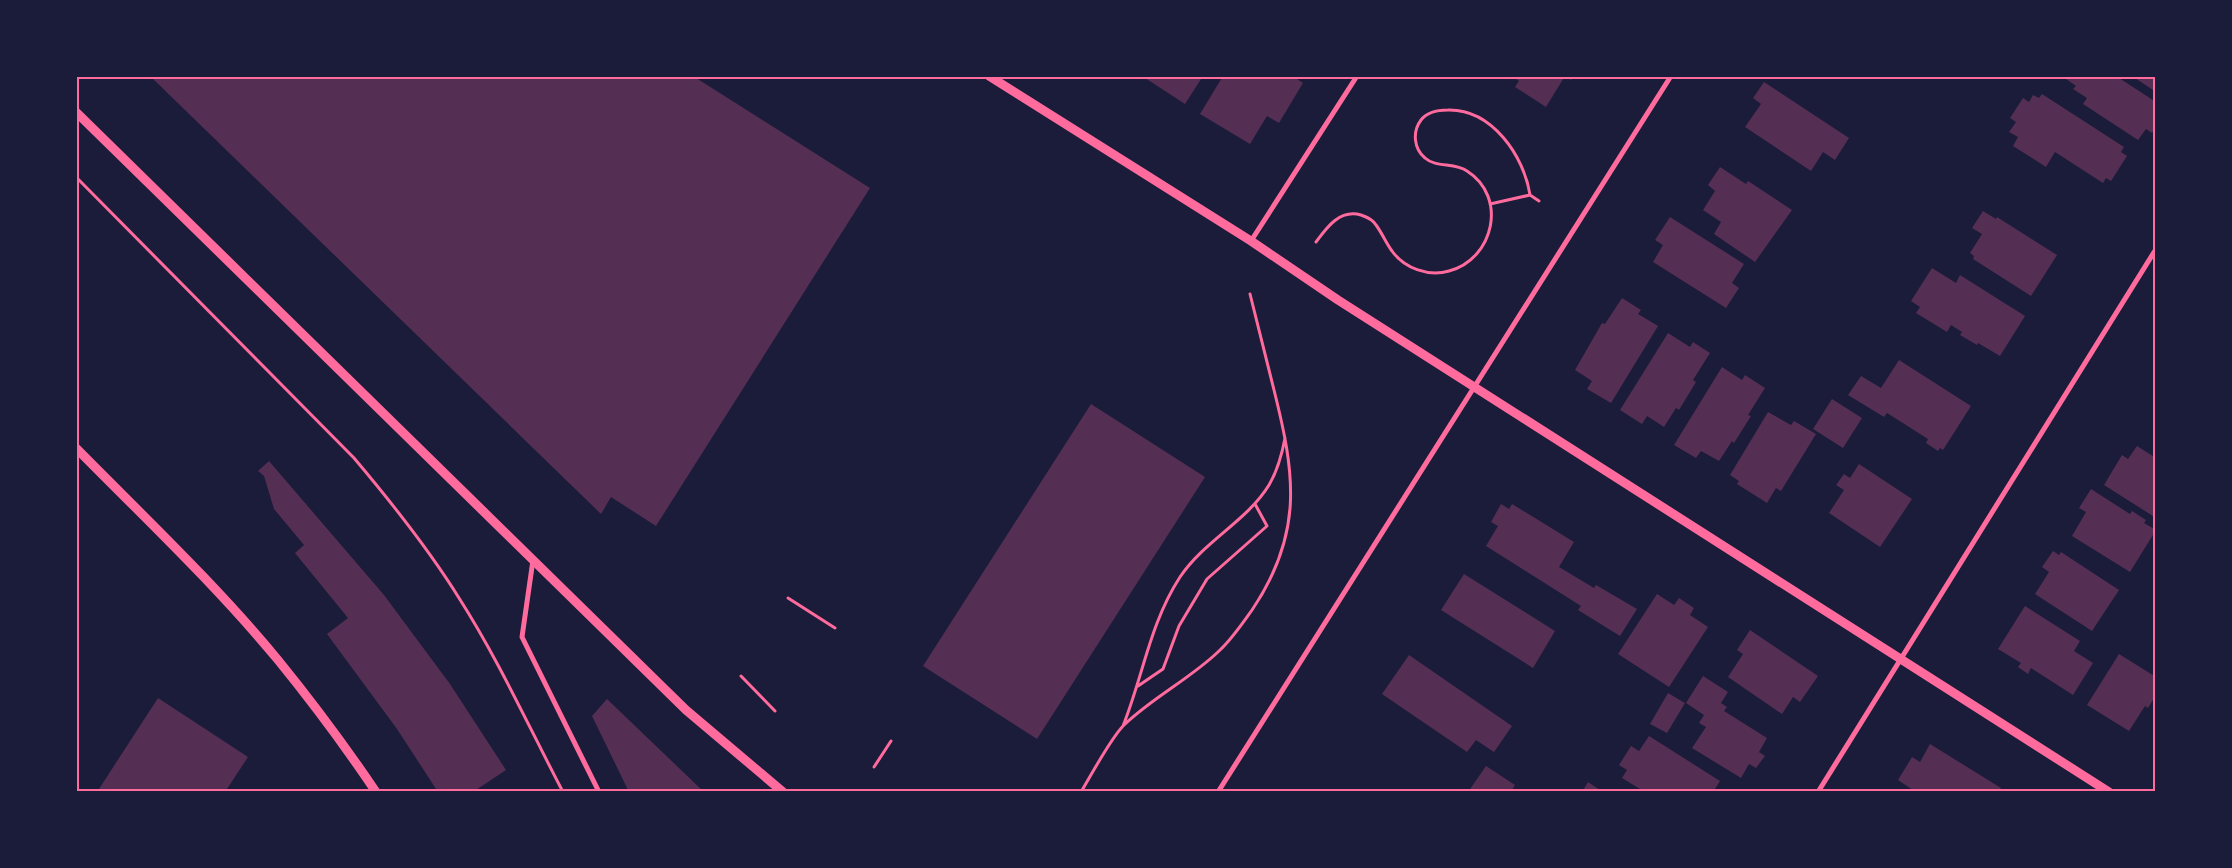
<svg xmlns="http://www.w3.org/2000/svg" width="2232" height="868" font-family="'Libre Baskerville',serif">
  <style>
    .building { fill: #542f53 }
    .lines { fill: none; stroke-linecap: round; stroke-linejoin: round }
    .path { stroke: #ff6b9d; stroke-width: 3 }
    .minor { stroke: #ff6b9d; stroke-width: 5 }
    .tertiary { stroke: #ff6b9d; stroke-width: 9 }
    .neatline { fill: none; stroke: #ff6b9d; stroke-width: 2 }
  </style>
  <rect width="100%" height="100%" fill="#1b1b3a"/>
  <path class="building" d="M150,76h543l177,112 -214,338 -45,-29 -10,17z
    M1142,76h61l-18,28z
    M1223,76h70l10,7 -24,40 -12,-7 -17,28 -50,-30z
    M1512,76h62l-3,4 -6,-4 -19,31 -31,-20 4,-6z
    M2062,76h54l40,26v25l-4,6 -6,-4 -8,11 -55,-36 4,-6 -14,-9 3,-3z
    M2132,76h24v16z
    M1764,82l85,56 -14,22 -12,-8 -12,19 -66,-44 16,-23 -8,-6z
    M2042,94l82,53 -3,5 6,4 -16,25 -5,-3 -3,5 -48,-31 -9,15 -33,-21 5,-9 -9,-5 7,-10 -6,-4 13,-20 6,4 4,-7 6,3z
    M1720,167l26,17 2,-3 44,29 -37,52 -41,-28 7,-12 -18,-12 12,-19 -7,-6z
    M1983,211l13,8 1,-2 60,38 -26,41 -58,-37 1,-3 -4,-3 12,-19 -10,-6z
    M1670,217l74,47 -12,19 7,5 -13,20 -73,-46 10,-17 -8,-5z
    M1932,268l24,15 4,-8 65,41 -25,40 -22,-13 -1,2 -17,-10 2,-3 -11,-7 -4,7 -31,-19 4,-6 -9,-6z
    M1622,298l19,12 -3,4 20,12 -47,77 -24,-14 5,-8 -17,-11 27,-47 3,1z
    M1668,333l22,14 3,-5 17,11 -17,27 3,2 -17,28 -3,-2 -12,19 -17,-11 -5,8 -22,-14z
    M1899,360l72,46 -28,44 -3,-2 -2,3 -12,-8 2,-4 -41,-26 -3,4 -36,-22 13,-19 20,12z
    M1722,367l20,13 3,-5 20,13 -17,27 3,1 -17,27 -2,-2 -13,20 -18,-10 -5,7 -22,-13z
    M1832,399l30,19 -19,30 -30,-19z
    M1091,404l114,73 -168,262 -114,-73z
    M1768,412l23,13 3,-4 22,13 -35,57 -5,-3 -9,15 -30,-19 2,-3 -9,-6z
    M2137,446l19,12v60l-52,-33 18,-30 6,4z
    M269,461l115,134 66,89 56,86 -33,22h-35l-41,-63 -70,-95 21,-16 -53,-65 9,-8 -30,-36 -10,-33 -6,-5z
    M1859,464l53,35 -32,48 -51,-34 15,-23 -8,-5 8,-11 6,4z
    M2091,489l39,25 2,-3 14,9 -2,3 12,7 -26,42 -58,-36 14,-24 -7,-4z
    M1501,504l8,5 3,-5 62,38 -15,25 35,21 2,-3 41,24 -17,27 -42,-26 3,-4 -95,-60 12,-20 -7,-4z
    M2053,551l6,4 2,-3 58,38 -27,41 -57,-37 14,-22 -7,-5z
    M1464,574l91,57 -22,37 -92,-58z
    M1657,594l17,11 5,-7 15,10 -4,7 18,12 -39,60 -51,-33z
    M2025,606l55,35 -6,10 19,12 -20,32 -42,-27 -3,6 -10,-7 3,-4 -23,-14z
    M1750,630l68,46 -18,26 -7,-5 -11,17 -54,-37 15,-23 -6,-4z
    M2119,654l37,23v18l-8,13 -3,-2 -16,25 -42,-26z
    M1409,655l103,71 -18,26 -18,-12 -9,12 -85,-58z
    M1703,676l25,16 -7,11 6,4 -3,4 43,27 -8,14 6,4 -9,12 -7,-4 -8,14 -49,-30 14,-21 -7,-4 5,-8 -18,-12z
    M1668,693l17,10 -18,30 -17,-9z
    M158,698l90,59 -23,35h-128z
    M607,699l97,93h-75l-37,-76z
    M1649,736l71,45 -7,11h-68l-23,-14 5,-8 -8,-5 12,-19 8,5z
    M1930,744l71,44 -2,4h-83l-18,-12 14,-23 8,5z
    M1486,766l29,19 -4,7h-43z
    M1588,782l15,10h-21z"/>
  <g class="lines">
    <path class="path" d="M76,177l278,281c38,45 74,90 105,140 39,61 70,129 104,194
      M1490,204l40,-9
      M1316,242c11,-15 24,-33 45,-27 6,2 12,5 15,10 6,8 10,18 16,26 12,17 36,26 57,20 45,-12 59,-74 18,-100 -12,-9 -31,-3 -42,-13 -11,-9 -13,-26 -4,-38 6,-8 17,-10 27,-10 44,-1 76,46 82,85l9,6
      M788,598l47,30
      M741,676l34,35
      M1138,686l25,-17 16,-43 28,-47 60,-53 -12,-22
      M1123,726c20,-50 27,-103 57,-149 24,-36 67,-56 89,-92 9,-15 13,-31 16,-47
      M874,767l17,-26
      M1081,792c11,-18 29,-53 43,-67 29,-28 66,-46 95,-74 13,-12 23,-27 33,-41 52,-77 43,-136 22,-220 -8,-32 -16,-64 -24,-96"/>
    <path class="minor" d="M1251,241l106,-165
      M533,560l-11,77 77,155
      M1218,792l453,-716
      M1818,792l338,-543"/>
    <path class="tertiary" d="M989,76l262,165 87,59 771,492
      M76,112l610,598 97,82
      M76,448c68,69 140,137 202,212 35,43 67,86 98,132"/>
  </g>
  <rect width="2232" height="868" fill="none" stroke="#1b1b3a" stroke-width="155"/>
  <rect x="78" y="78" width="2076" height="712" class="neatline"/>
</svg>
